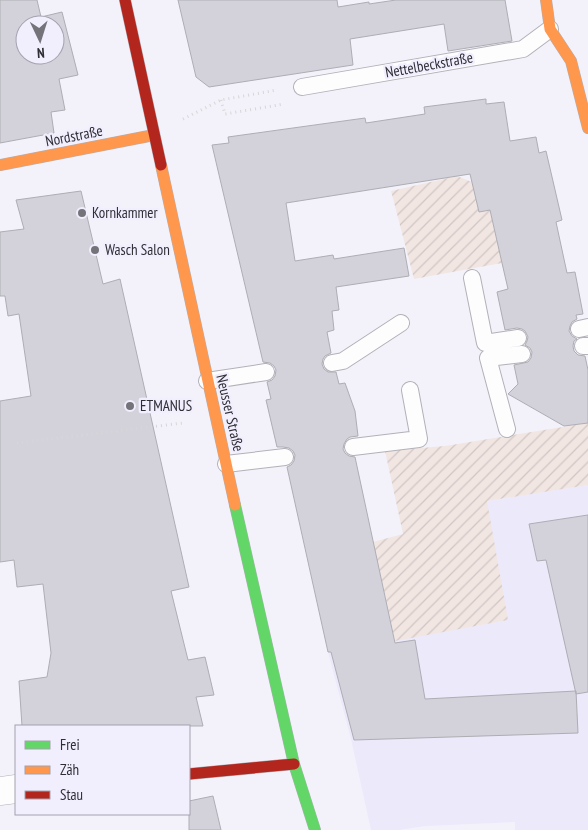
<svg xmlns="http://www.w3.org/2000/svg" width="588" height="830" font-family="'PT Sans Narrow',sans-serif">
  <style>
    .built { fill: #ebe9fa }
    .garden { fill: url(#garden-furrows) }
    .building { fill: #d3d2db; stroke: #aeadb4; fill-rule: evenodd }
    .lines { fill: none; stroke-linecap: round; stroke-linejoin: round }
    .lane-casing { stroke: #b2b1b8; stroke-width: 18 }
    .street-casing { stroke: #b2b1b8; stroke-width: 29 }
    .fast-casing { stroke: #b2b1b8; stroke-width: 12 }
    .slow-casing { stroke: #b2b1b8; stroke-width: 12 }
    .jam-casing { stroke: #b2b1b8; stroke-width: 12 }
    .path { stroke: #d6d6d8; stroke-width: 3; stroke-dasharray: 1 4; stroke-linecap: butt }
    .lane { stroke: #fdfdfe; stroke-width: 16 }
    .street { stroke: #fdfdfe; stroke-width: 28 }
    .fast { stroke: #63d668; stroke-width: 11 }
    .slow { stroke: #ff974d; stroke-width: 11 }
    .jam { stroke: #b3261e; stroke-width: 11 }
    .poi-dot { fill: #74737a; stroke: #f1effd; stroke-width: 2 }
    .labels { text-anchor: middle; stroke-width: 4.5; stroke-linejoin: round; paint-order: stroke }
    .street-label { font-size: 15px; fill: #2f2e35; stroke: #f1effd }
    .poi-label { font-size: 15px; fill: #2f2e35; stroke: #f1effd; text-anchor: start }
  </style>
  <defs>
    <pattern id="garden-furrows" width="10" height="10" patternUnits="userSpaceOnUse" patternTransform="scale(1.25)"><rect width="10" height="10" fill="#f2e6e3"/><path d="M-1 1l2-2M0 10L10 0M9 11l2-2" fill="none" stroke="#d0c6c3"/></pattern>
  </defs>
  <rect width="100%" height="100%" fill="#f3f2fa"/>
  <path class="built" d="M588,485v345h-73v-8l-90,4 -26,4h-28l-20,-91 -23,-87 179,-32 -21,-119z"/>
  <path class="garden" d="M457,176l15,6 7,30 11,-2 12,53 -88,16 -23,-88z
    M588,423v62l-101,16 21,119 -113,21 -22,-99 30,-8 -18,-83 60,-5z"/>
  <path class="building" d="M0,0h37l4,17 21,-5 16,63 -19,4 6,31 -14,2 3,21 -54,10zM25,25h30v30h-30z
    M178,0h159l1,7 31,-5v2l27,-4h109l7,41 -64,10 -4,-27 -94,15 3,26 -144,22 -13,-10z
    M486,99v5l18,-2 6,39 26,-4 3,16 7,-2 16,69 -6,2 11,51 8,-1 8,42 -7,1 1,4 -5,3 -2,4 -1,5 3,5 5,3 -3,2 -1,5 1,5 4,4 7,1 3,14v53l-24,3 -56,-32 10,-10 -4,-19 14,-3 3,-4 1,-6 -2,-4 -5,-3 2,-4 1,-4 -3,-6 -3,-2 -5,-1 -12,2 -8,-38 11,-3 -6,-26 -12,-53 -11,2 -9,-38 -184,29 9,58 38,-6 1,4 70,-11 5,28 -73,11 3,23 -7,1 2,19 -7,2 4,21 -6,3 -2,3 -1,5 2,5 4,3h8l3,12 6,-1 10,28 3,25 -8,1 -3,2 -3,5 -1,5 2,4 4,3 6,1 40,186 20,-3 10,59 151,-8 2,42 -224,7 -23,-88h-3l-41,-185 4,-2 3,-4 1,-6 -2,-4 -4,-3 -6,-1h-6l-11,-47 5,-1 -4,-17 5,-2 3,-4 1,-6 -2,-4 -4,-3 -7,-1 -51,-217 17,-2 -1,-6 137,-19 1,5 59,-9 -1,-7z
    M81,191l22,93 17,-5 69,308 -18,4 17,69 17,-3 9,38 -18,2 7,29h-181l-3,-45 28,-4 4,-24 -8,-69 -26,3 -3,-27 -14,2v-161l31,-5 -12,-82 -11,2 -3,-20h-5v-64l24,-3 -8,-29z
    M588,515v177l-12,2 -30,-134 -9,1 -8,-37z
    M213,796l8,34h-32v-29z"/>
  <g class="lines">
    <defs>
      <path id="lane" d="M302,87l221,-38 27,-20
        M472,278l13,65 33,-5
        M579,329l9,-2
        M583,346h5
        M332,363l11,-2 58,-38
        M207,381l59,-9
        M507,429l-19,-71 34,-4
        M353,447l66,-8 -9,-49
        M226,464l59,-7"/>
      <path id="street" d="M0,791l16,-2"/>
      <path id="fast" d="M235,505l59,259 21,66"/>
      <path id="slow" d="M546,0l4,29 21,32 17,67
        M0,165l154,-30
        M161,165l74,340"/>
      <path id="jam" d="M125,0l36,165
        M189,774l105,-10"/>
    </defs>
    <use href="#lane" class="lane-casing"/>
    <use href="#street" class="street-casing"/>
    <use href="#fast" class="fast-casing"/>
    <use href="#slow" class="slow-casing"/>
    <use href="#jam" class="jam-casing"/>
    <path class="path" d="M221,100l4,14 59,-10
      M183,119l38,-19 56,-10
      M17,443l166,-20"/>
    <use href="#lane" class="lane"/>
    <use href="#street" class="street"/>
    <use href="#fast" class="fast"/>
    <use href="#slow" class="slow"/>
    <use href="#jam" class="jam"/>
  </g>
  <g class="poi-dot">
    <circle cx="82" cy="213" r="5"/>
    <circle cx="95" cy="250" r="5"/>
    <circle cx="130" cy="406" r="5"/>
  </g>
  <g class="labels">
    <g class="street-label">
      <text transform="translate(429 65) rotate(-10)" y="5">Nettelbeckstraße</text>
      <text transform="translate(74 136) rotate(-11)" y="5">Nordstraße</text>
      <text transform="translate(230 413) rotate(77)" y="5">Neusser Straße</text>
    </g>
    <g class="poi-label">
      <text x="92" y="218">Kornkammer</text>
      <text x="105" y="255">Wasch Salon</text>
      <text x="140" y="411">ETMANUS</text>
    </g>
  </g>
  <rect x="15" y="725" width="175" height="90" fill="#f1effd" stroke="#a3a2ad"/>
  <rect x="25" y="741" width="25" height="8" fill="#63d668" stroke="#a3a2ad"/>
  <text x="60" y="750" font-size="15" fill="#2f2e35">Frei</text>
  <rect x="25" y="766" width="25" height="8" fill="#ff974d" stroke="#a3a2ad"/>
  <text x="60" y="775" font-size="15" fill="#2f2e35">Zäh</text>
  <rect x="25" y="791" width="25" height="8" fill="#b3261e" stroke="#a3a2ad"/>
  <text x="60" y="800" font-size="15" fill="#2f2e35">Stau</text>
  <g transform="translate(40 40) rotate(176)"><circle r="24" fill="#f1effd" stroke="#a3a2ad"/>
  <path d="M0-4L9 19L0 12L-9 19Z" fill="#74737a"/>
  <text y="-8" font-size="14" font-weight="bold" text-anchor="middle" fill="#2f2e35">N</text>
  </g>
</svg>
